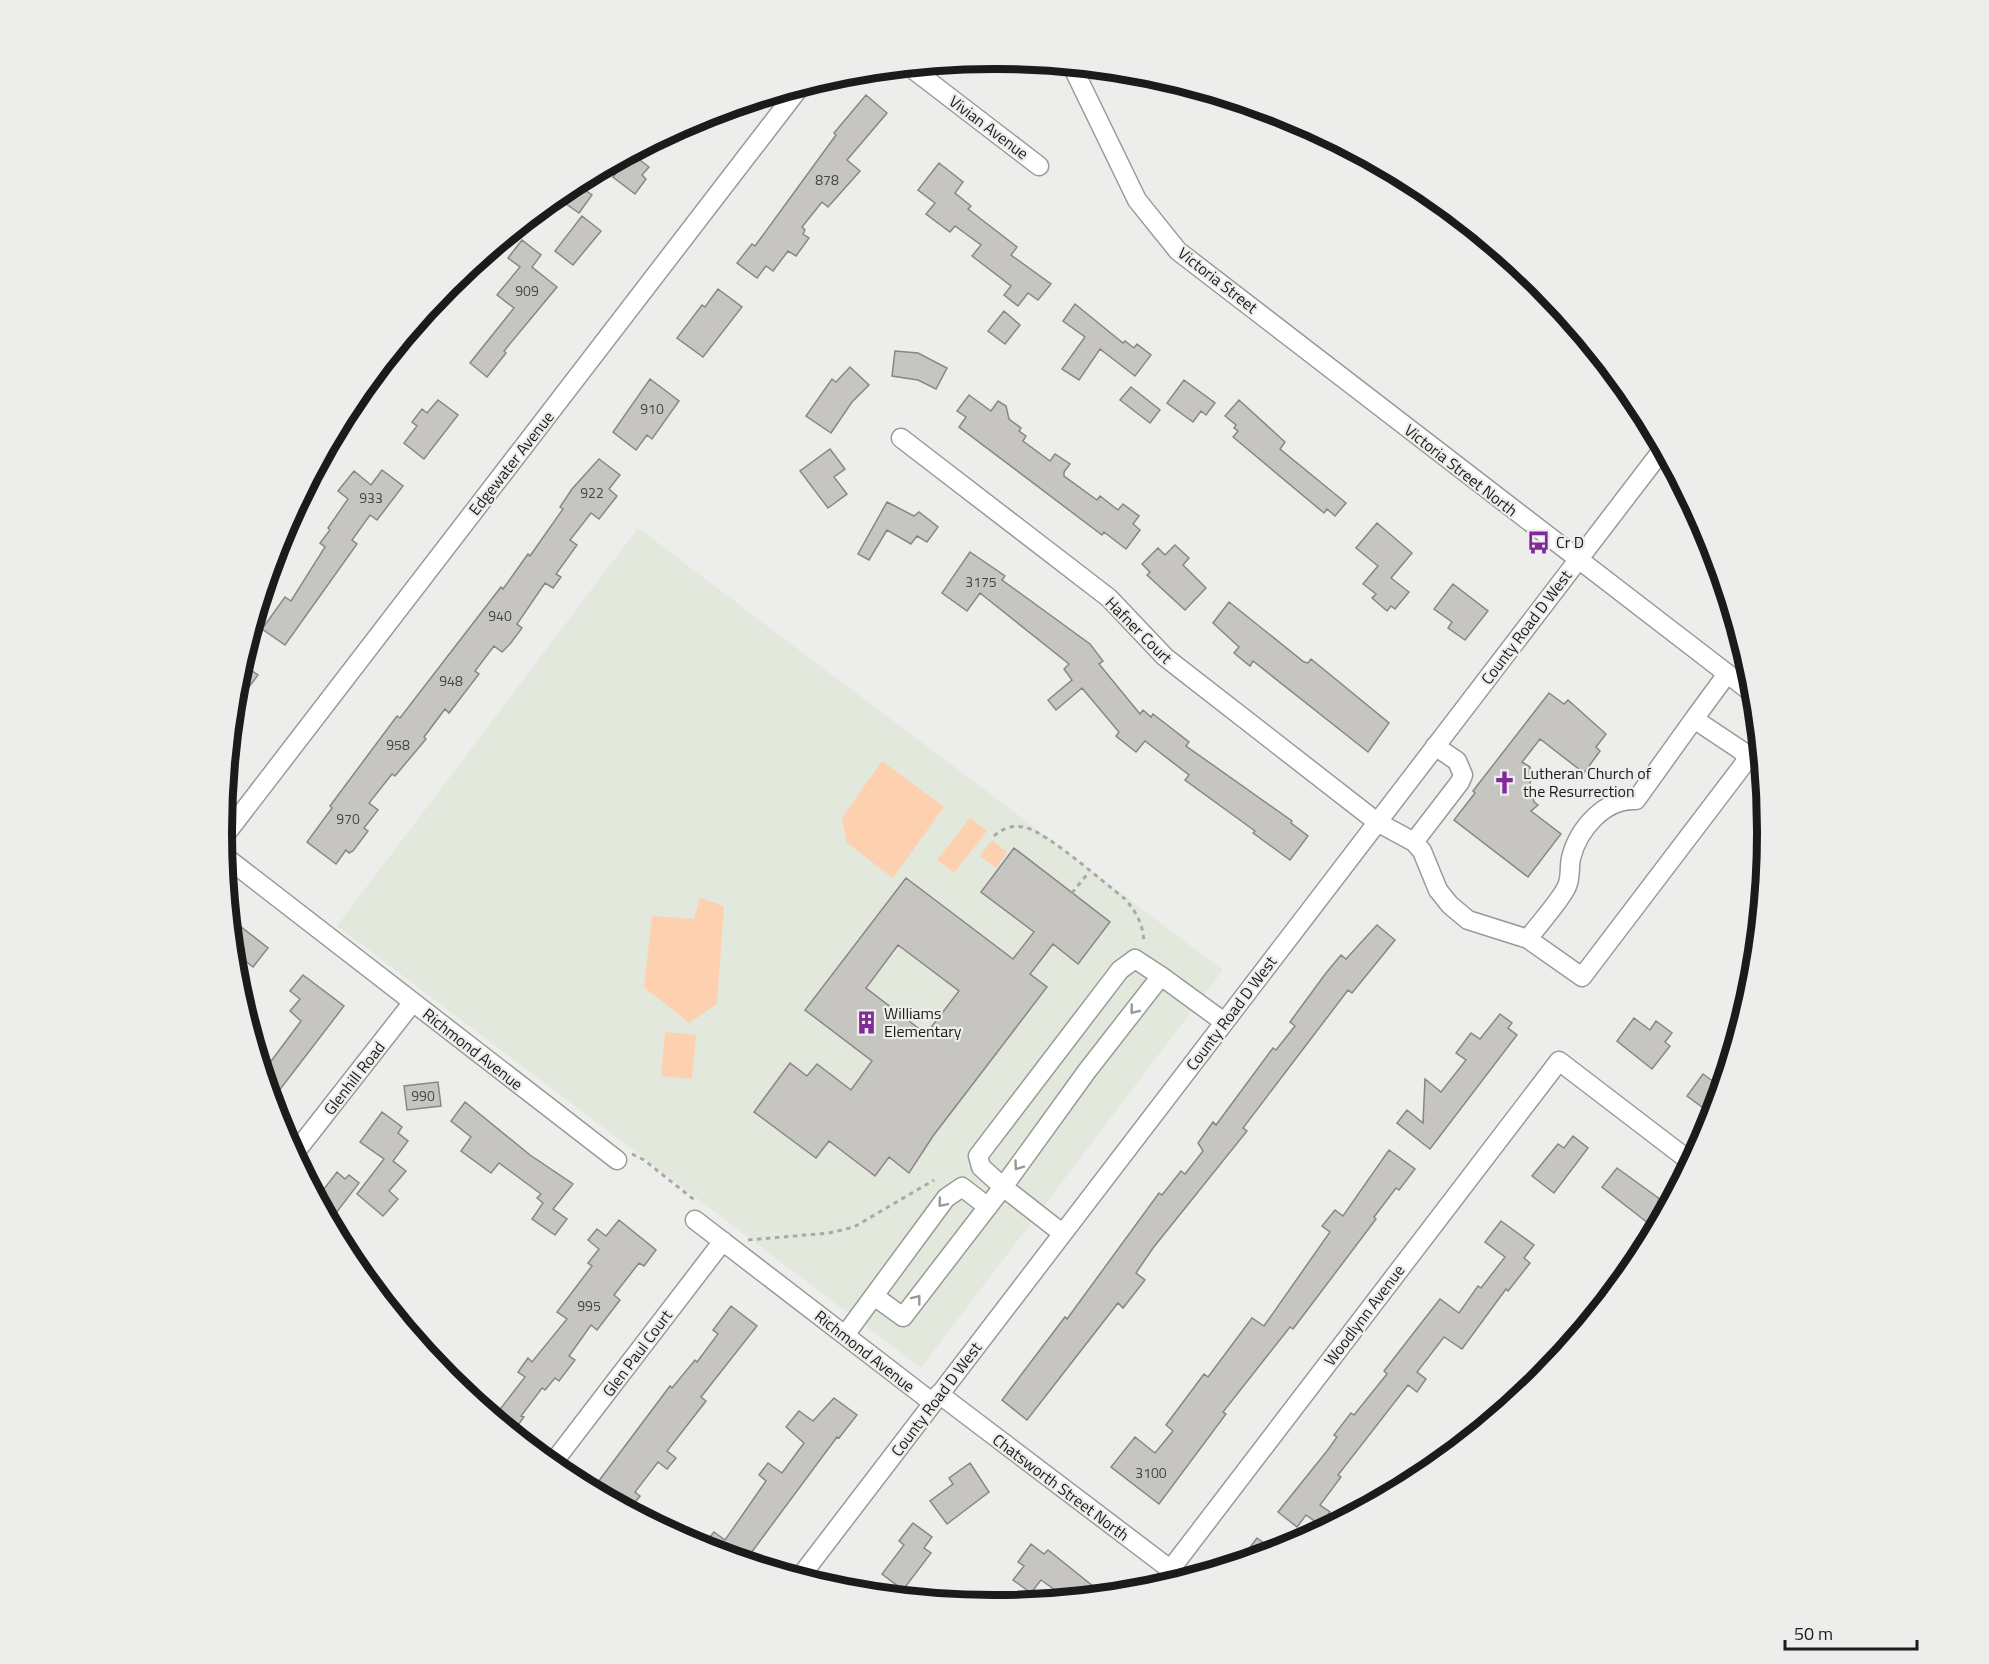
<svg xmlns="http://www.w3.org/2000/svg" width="1989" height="1664" font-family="'Titillium Web',sans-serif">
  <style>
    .built { fill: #e3e8dd }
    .green { fill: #fdd1b0 }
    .building { fill: #c6c5c1; stroke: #888783; stroke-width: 1.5; fill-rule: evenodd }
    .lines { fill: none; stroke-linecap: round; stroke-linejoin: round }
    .minor-casing { stroke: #999b97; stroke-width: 21 }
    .path { stroke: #a9aaa8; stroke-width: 3; stroke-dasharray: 4.5 4.5; stroke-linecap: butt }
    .minor { stroke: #fff; stroke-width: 18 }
    .oneway { stroke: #989898 }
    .labels { text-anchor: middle; stroke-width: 4.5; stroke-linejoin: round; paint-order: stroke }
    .number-label { font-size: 14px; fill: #454644 }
    .street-label { font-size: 16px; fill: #1a1b1a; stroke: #edeeeb }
    .poi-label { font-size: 16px; fill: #1a1b1a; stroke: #edeeeb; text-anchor: start }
    .rim { fill: none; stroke: #1a1b1a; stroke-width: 8 }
  </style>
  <rect width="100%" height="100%" fill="#edeeeb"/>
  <path class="built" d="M638,528l585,442 -302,398 -584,-442z"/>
  <path class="green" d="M882,761l62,46 -51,71 -46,-35 -5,-25z
    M970,818l17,13 -33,42 -17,-13z
    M992,840l15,12 -11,16 -16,-12z
    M700,898l24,8 -7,98 -28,19 -45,-36 8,-71 42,3z
    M665,1032l31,3 -4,44 -31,-3z"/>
  <path class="building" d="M866,95l21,18 -40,47 13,11 -32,36 -6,-5 -20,25 3,3 -2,4 6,4 -13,18 -8,-5 -15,20 -7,-5 -9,12 -20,-15 15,-19 3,2 81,-111 -2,-2z
    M631,153l18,14 -7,8 4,4 -11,15 -22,-17z
    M939,163l24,19 -8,11 16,13 -3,3 49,38 -6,8 40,29 -13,16 -10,-7 -10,13 -14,-11 7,-9 -39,-30 9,-11 -26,-19 -5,6 -24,-18 9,-11 -17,-13z
    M575,183l17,12 -13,18 -17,-12z
    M582,216l19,15 -28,34 -18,-14z
    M522,240l19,15 -9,12 25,20 -53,64 2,2 -19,24 -17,-14 44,-55 -17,-13 23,-28 -12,-9z
    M718,289l24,18 -39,50 -26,-19 25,-33 3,2z
    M1075,304l48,39 2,-2 9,7 3,-4 14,11 -16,21 -35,-27 -21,31 -17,-11 23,-32 -22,-16z
    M1004,311l16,14 -15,19 -17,-13z
    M895,351l23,2 29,15 -11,21 -18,-9 -26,-4z
    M850,367l19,18 -17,17 -21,31 -25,-17 26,-37 4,3z
    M650,379l29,22 -27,38 -5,-4 -11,15 -23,-18z
    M1184,380l31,23 -9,12 -5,-4 -8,11 -26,-19z
    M1131,387l29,23 -10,13 -30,-23z
    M969,395l22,16 7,-10 8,5 3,13 12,9 -2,3 7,5 -3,5 27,20 5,-7 15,10 -6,8v4l33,24 3,-4 18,14 5,-6 16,12 -6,8 7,6 -14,19 -22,-17 -2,3 -143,-108 7,-10 -9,-6z
    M438,400l20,15 -34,44 -20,-16 13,-17 -5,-4 10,-13 5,4z
    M1239,400l46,42 -5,7 66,54 -11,13 -8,-7 -3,4 -91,-76 5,-6 -4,-3 2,-3 -11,-9z
    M830,449l15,20 -11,8 13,17 -19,14 -28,-37z
    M599,459l21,16 -11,14 8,7 -18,23 -8,-6 -21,27 7,5 -21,29 5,3 -8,11 -8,-5 -28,41 5,4 -12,16 -8,8 -8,-6 -19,25 4,3 -30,39 -4,-4 -21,28 2,2 -31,37 -3,-2 -23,29 9,7 -14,18 4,3 -15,20 -4,2 -3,-3 -10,14 -29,-22 25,-34 -2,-2 67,-90 3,2 101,-131 2,2 25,-35 2,2 33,-47 -3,-2 12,-18z
    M382,470l21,16 -26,34 -7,-5 -18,25 5,4 -72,101 -23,-16 23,-32 6,4 34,-54 -5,-4 10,-13 -2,-2 20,-29 -10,-8 16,-20 17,14z
    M887,502l27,14 5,-4 19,15 -11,15 -10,-6 -6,8 -24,-14 -18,30 -11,-6z
    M1377,523l35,30 -21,25 18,14 -14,17 -4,-3 -4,5 -15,-13 4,-4 -13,-10 15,-18 -22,-18z
    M1175,545l14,13 -6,7 23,23 -21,22 -38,-35 3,-3 -8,-8 16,-16 7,7z
    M970,552l35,24 -3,4 88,64 13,17 -4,3 41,50 3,-4 8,7 2,-3 36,28 -3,4 106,75 -1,2 17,13 -18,24 -37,-27 2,-2 -70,-51 4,-5 -44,-34 -9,11 -20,-16 3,-4 -37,-44 -26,22 -8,-10 24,-20 -8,-11 5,-5 -89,-71 -13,18 -25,-18z
    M1453,584l35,27 -23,29 -17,-12 4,-6 -18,-13z
    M1229,602l75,60 4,1 3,-4 78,64 -21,29 -115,-91 -3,5 -16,-13 5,-6 -26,-24z
    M241,663l17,12 -25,33 3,-27z
    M1549,693l15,11 4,-4 38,34 -10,13 4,4 -16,22 -44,-34 -18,23 8,5 3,11 -3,4 4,20 4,3 -7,6 30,23 -33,43 -74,-57 21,-27 -2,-2z
    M1014,848l96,74 -32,42 -25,-20 -23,30 17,13 -114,149 -24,37 -20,-16 -14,19 -46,-35 -13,17 -62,-46 36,-49 17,13 10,-12 34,26 21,-29 -67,-51 101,-132 107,81 21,-27 -53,-40zM898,945l61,46 -33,43 -60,-46z
    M1377,925l18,15 -43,53 -4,-3 -105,138 4,3 -94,117 -17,25 9,7 -22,28 -5,-5 -91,117 -25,-20 63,-83 2,2 92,-126 3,2 19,-24 4,3 18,-23 -5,-8 15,-21 3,3 57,-77 3,2 19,-24 -5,-4 36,-49 15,-18 5,4z
    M240,926l28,22 -15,19 -20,-16 -2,-14z
    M303,975l41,31 -66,86 -12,-9 -3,-11 38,-51 -11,-10 10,-12 -10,-8z
    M1500,1014l12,9 -4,5 9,7 -87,114 -33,-26 10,-13 16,13 2,-44 16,13 25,-32 -10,-7 15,-20 9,6z
    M1634,1018l16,12 6,-9 16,12 -7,9 5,4 -18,23 -35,-28z
    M1703,1074l18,13 -8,28 -26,-19z
    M438,1082l3,24 -34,4 -3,-24z
    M465,1102l65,53 43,29 -20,25 14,10 -12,16 -23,-16 11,-16 -6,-5 4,-4 -42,-31 -8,10 -30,-22 10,-14 -20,-16z
    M382,1112l20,15 -4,6 10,8 -15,20 13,10 -17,20 9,8 -15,17 -26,-22 27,-35 -24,-17z
    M1573,1136l15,12 -34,45 -22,-17 26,-32 6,4z
    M1389,1150l26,19 -16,21 -3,-2 -22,29 2,2 -83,110 -3,-2 -67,85 3,2 -67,90 -48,-37 24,-30 20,16 18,-22 -7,-6 38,-51 4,3 44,-59 12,8 66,-94 -8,-6 13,-16 8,6z
    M1617,1168l51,37 -15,22 -51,-40z
    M337,1172l8,7 4,-4 10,8 -23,30 -19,-15z
    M619,1220l37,30 -12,16 -5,-3 -25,32 6,5 -23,30 -6,-5 -22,31 6,4 -16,21 -4,-3 -10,12 -3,-2 -21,28 3,1 -11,15 -19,-15 31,-40 -7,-5 10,-14 4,4 35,-43 -10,-7 35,-46 -4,-3 11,-14 -11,-9 9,-11 9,7z
    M1501,1221l33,24 -10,13 6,5 -22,28 -2,-2 -44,60 -18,-12 -27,35 9,7 -9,13 -9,-7 -70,90 3,2 -21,28 10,7 -10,13 -14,-10 -9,12 -19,-15 49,-61 10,-14 -3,-2 17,-22 3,2 33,-41 -3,-3 56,-72 19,14 19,-27 3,2 24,-31 -20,-15z
    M731,1306l26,20 -56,71 5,4 -39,50 9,7 -9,11 -9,-7 -23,30 5,4 -11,14 -35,-19 6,-7 -2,-2 72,-96 2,2 23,-28 2,2 21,-28 -5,-4z
    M834,1398l23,17 -18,23 -2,-1 -89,120 5,6 -40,-12 -9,-7 10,-12 11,8 41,-59 -7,-6 9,-12 14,10 22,-30 -18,-16 13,-16 14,10z
    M970,1463l19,29 -42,32 -17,-23 23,-17 -4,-6z
    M913,1523l19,14 -8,11 7,5 -28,37 -21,-16 22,-29 -5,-4z
    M1257,1538l18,13 -36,11z
    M1031,1544l13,10 4,-4 56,45 -38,3 -25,-18 -10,13 -18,-13 11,-14 -6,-4z"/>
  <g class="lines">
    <defs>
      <path id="minor" d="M1072,66l65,134 41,51 577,444
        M910,67l129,99
        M901,438l208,160 56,59 212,165 37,20 8,9 16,39 12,15 18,15 60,19 54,38 165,-217 -5,-9 -48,-32 33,-45
        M222,839l578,-752
        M1414,842l46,-60 3,-7 -6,-14 -22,-15
        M223,855l394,305
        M1528,939c9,-13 34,-40 39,-53 4,-8 2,-19 4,-28 7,-28 33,-60 65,-58l58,-81
        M1161,976l-26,-17 -15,11 -142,186 3,11 22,20 84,-116 74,-95 63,46
        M294,1154l119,-152
        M695,1220l238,183
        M874,1296l29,21 100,-130 59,46
        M845,1335l101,-137 16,-11 26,20
        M939,1394l244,185
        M552,1464l171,-223
        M1170,1570l389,-509 132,101
        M800,1577l863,-1128"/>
    </defs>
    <use href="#minor" class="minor-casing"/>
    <path class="path" d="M994,836c9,-8 18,-11 30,-9 23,5 79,55 101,72 12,14 18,25 19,44
      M1072,893l17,-21
      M632,1154l12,6 53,42
      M748,1240l81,-7 25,-6 80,-47"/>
    <use href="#minor" class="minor"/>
  </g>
  <defs><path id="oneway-chevron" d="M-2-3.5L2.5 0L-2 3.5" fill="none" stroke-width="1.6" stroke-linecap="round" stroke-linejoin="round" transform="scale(1.5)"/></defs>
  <g class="oneway">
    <use href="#oneway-chevron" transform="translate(1134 1010) rotate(128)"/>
    <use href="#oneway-chevron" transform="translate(1018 1166) rotate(126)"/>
    <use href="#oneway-chevron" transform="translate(942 1203) rotate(130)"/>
    <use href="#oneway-chevron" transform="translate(917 1299) rotate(-52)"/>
  </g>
  <defs>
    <symbol id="bus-bare" viewBox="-9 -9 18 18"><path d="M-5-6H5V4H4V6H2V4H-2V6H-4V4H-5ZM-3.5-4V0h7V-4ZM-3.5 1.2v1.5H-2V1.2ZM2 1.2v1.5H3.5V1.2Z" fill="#7e2a99" stroke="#edeeeb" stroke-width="2.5" paint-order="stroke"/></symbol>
    <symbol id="church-bare" viewBox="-9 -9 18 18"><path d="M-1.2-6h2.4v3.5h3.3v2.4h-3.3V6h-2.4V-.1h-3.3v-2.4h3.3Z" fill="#7e2a99" stroke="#edeeeb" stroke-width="2.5" paint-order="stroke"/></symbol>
    <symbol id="building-bare" viewBox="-9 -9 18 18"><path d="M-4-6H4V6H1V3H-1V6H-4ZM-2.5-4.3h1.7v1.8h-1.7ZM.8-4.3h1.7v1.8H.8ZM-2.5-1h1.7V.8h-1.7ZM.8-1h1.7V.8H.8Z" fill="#7e2a99" stroke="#edeeeb" stroke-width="2.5" paint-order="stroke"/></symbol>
  </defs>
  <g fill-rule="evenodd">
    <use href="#bus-bare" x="1522" y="526" width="33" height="33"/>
    <use href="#church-bare" x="1488" y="766" width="33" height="33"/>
    <use href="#building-bare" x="850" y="1006" width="33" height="33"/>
  </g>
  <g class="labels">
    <g class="number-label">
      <text x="827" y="185">878</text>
      <text x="527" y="296">909</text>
      <text x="652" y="414">910</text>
      <text x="592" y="498">922</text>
      <text x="371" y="503">933</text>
      <text x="981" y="587">3175</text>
      <text x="500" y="621">940</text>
      <text x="451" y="686">948</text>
      <text x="398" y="750">958</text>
      <text x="348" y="824">970</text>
      <text x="423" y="1101">990</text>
      <text x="589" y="1311">995</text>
      <text x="1151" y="1478">3100</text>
    </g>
    <g class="street-label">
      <text transform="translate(989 127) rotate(37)" y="6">Vivian Avenue</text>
      <text transform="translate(1218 280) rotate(38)" y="6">Victoria Street</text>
      <text transform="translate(511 463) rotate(-52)" y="6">Edgewater Avenue</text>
      <text transform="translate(1461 470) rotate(38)" y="6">Victoria Street North</text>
      <text transform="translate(1526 627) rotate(-53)" y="6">County Road D West</text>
      <text transform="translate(1139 630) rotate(45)" y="6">Hafner Court</text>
      <text transform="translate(1231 1013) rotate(-53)" y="6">County Road D West</text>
      <text transform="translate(473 1049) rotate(38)" y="6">Richmond Avenue</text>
      <text transform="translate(354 1078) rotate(-52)" y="6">Glenhill Road</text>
      <text transform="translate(1364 1315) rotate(-53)" y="6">Woodlynn Avenue</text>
      <text transform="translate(865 1351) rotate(38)" y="6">Richmond Avenue</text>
      <text transform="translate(637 1353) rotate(-53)" y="6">Glen Paul Court</text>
      <text transform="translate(936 1399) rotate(-53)" y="6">County Road D West</text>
      <text transform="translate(1061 1487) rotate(37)" y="6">Chatsworth Street North</text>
    </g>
    <g class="poi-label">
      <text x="1556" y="548">Cr D</text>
      <text x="1523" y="779">Lutheran Church of<tspan x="1523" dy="18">the Resurrection</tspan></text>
      <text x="884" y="1019">Williams<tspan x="884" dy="18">Elementary</tspan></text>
    </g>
  </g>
  <path d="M0 0H1989V1664H0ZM994 69H995A762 762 0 0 1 1757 831V833A762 762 0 0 1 995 1595H994A762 762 0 0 1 232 833V831A762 762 0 0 1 994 69Z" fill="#edeeeb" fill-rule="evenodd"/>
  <path class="rim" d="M994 69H995A762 762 0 0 1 1757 831V833A762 762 0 0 1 995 1595H994A762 762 0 0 1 232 833V831A762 762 0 0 1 994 69Z"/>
  <path d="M1785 1640v9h132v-9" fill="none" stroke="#1a1b1a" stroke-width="3"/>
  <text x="1794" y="1640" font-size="18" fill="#1a1b1a" stroke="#edeeeb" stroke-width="4.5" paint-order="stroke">50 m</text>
</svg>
